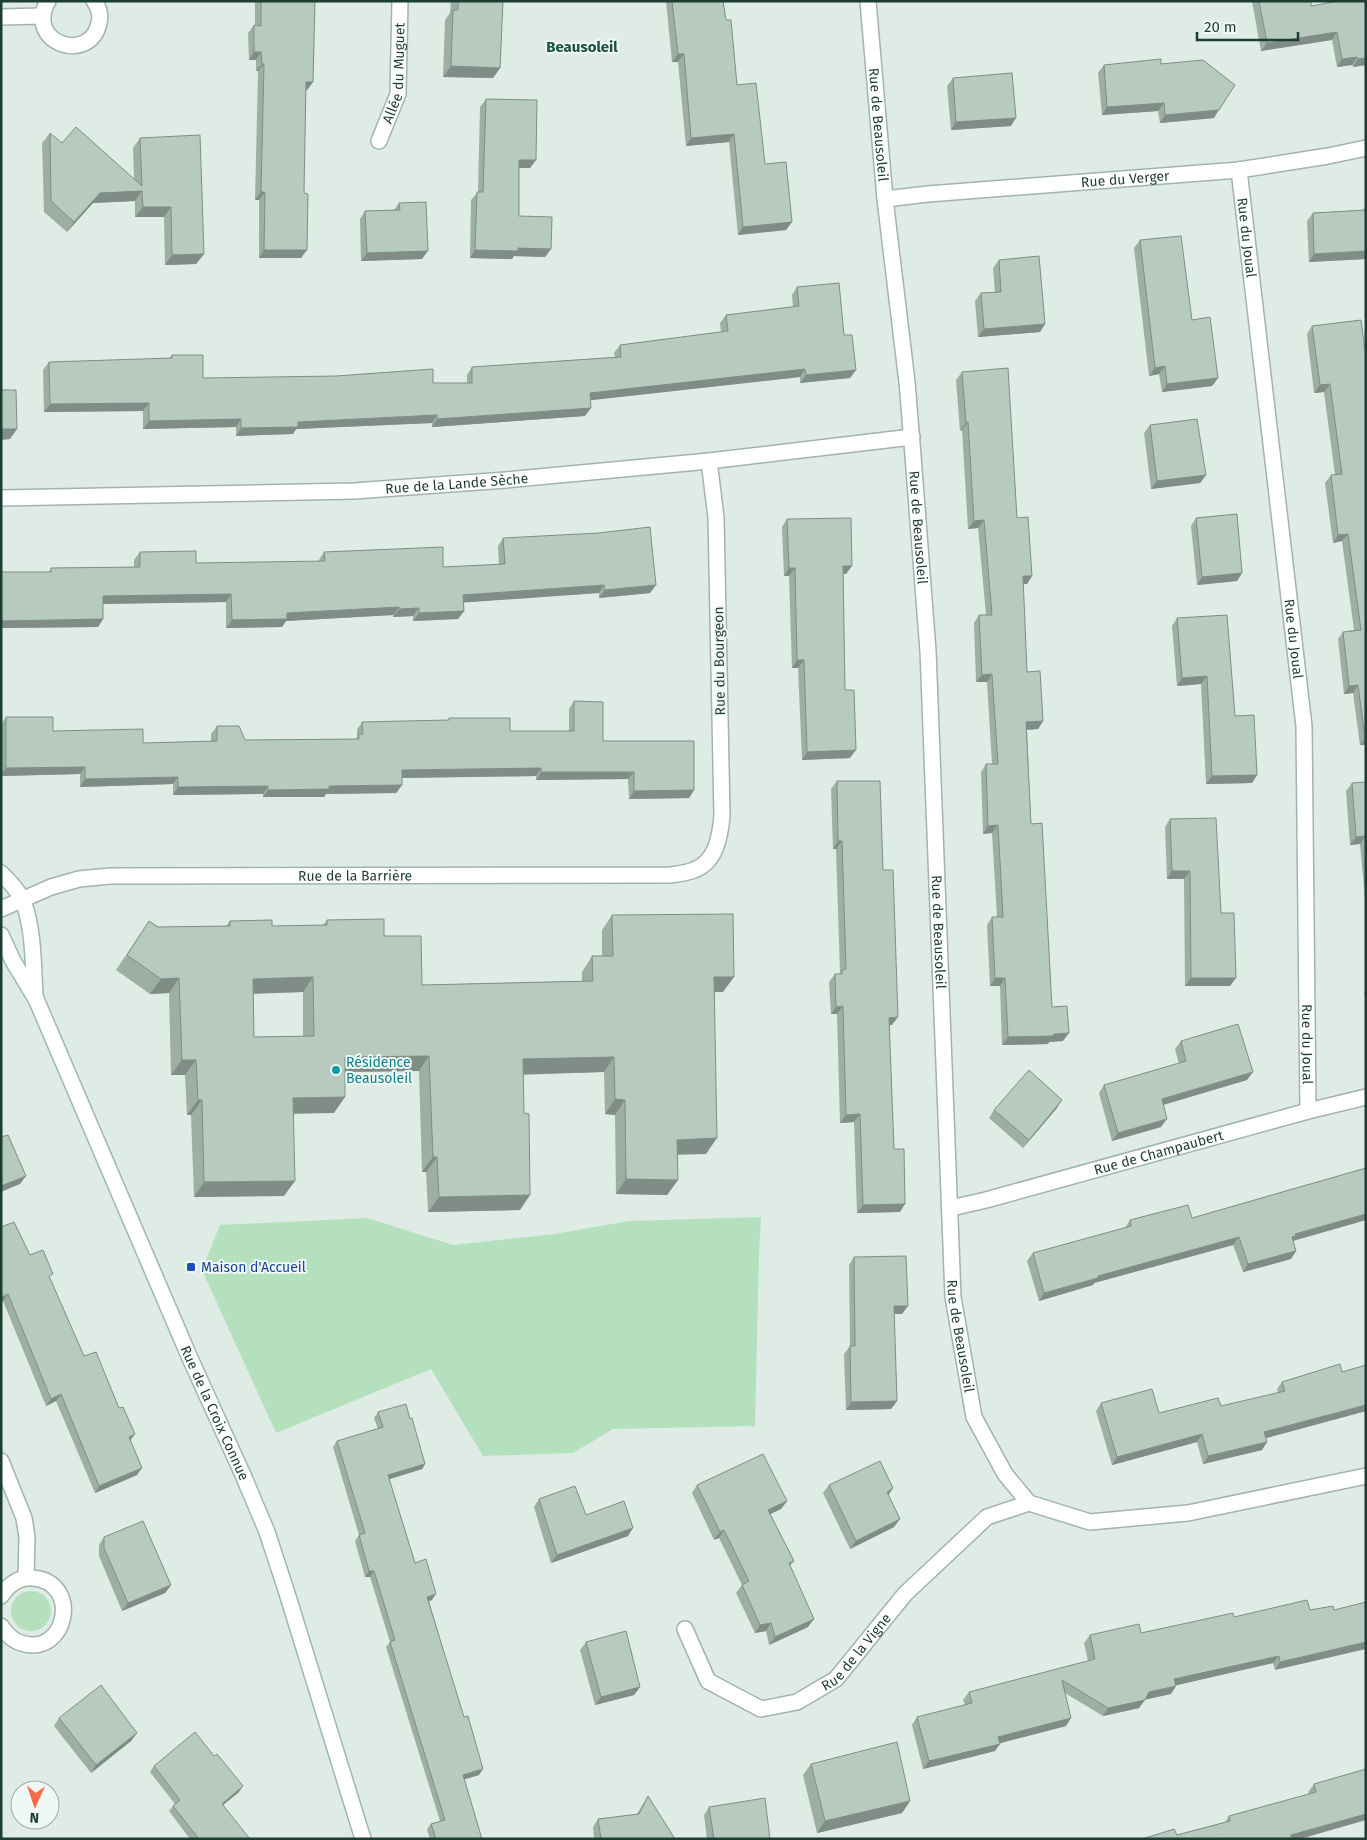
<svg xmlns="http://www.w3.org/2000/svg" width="1367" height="1840" font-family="'Fira Sans',sans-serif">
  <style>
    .green { fill: #b4e0bd }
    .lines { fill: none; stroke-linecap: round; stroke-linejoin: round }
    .minor-casing { stroke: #a1b4ac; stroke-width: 18 }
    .tertiary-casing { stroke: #a1b4ac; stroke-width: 18 }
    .secondary-casing { stroke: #9cb9ac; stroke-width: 18 }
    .minor { stroke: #fff; stroke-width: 15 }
    .tertiary { stroke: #fff; stroke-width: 15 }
    .secondary { stroke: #fff; stroke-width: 15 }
    .wall { fill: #9daea5; fill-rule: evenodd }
    .shaded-wall { fill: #7f8d86 }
    .building { fill: #b6cac0; stroke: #7f8d86; fill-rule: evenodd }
    .culture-dot { fill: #0f9aa8; stroke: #eff8f3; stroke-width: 2 }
    .transit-dot { fill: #1a4fb4; stroke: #eff8f3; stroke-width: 2 }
    .labels { text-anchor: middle; stroke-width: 4; stroke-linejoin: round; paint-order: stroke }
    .street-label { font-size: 14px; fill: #1e3d32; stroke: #eff8f3 }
    .culture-label { font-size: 14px; fill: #0d838f; stroke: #eff8f3; text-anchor: start }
    .transit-label { font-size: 14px; fill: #164399; stroke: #eff8f3; text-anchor: start }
    .neighbourhood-label { font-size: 15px; font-weight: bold; fill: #18513f; stroke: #eff8f3 }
  </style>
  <rect width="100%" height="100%" fill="#deece5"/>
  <path class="green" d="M761,1217l-2,35 -4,174 -142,3 -40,24 -90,3 -52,-87 -155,64 -74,-163 18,-45 147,-7 86,27 102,-11 74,-13z
    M11 1611a20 20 0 1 1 40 0a20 20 0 1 1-40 0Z"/>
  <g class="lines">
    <defs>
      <g id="minor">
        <path d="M48,1c-24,42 42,64 51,22 2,-7 0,-16 -5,-22"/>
        <path d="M1,17l42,-1"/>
        <path id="s1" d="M379,141l19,-47 2,-93"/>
        <path id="s2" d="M1239,170l65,556 4,385"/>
        <path id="s3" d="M885,199l43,-5 311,-24 89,-14 38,-8"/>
        <path id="s4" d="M1,498l353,-7 152,-11 203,-19 203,-24"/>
        <path id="s5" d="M1,909l50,-22 28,-8 31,-3 560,-1c8,-1 17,-2 24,-5 22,-8 26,-33 28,-54l-6,-299 -7,-56"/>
        <path id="s6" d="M951,1208l35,-8 322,-89 58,-14"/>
        <path d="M1,1461l23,57 3,19 -1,40"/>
        <path d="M1,1596c7,-11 19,-20 32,-18 49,4 34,80 -12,65 -9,-3 -15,-9 -20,-17"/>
        <path id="s7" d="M685,1629l23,52 53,28 36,-7 39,-23 69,-85 82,-77 42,-14"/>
      </g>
      <g id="tertiary">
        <path id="s8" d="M868,1l17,198 22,183 6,74 15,195 25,646 21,120 31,57 24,29 61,19 98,-9 178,-37"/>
      </g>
      <g id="secondary">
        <path d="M1,873c8,8 17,17 22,28 11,29 10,63 12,94"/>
        <path id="s9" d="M1,935l12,26 23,38 153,357 54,119 24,57 19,58 77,249"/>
      </g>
    </defs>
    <use href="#minor" class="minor-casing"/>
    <use href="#tertiary" class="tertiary-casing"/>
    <use href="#secondary" class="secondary-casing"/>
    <use href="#minor" class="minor"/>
    <use href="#tertiary" class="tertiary"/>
    <use href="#secondary" class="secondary"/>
  </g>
  <path class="wall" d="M255,1h61l-1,1 -2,80 -6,8h-1l-5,168h-42v-58h-4l3,-129h-2v-11h-7l-1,-27 6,-8h1z
    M451,1h52l-3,67 -7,10 -50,-1 2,-57 5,-7z
    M666,1h57l3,19 11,65 28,79 27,58 -6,8 -48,5 -9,-93 -43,4 -8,-84h-6z
    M1252,1h59v5l55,-5v64l-13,2 -1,-2 -15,2 -5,-27 -71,11z
    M1161,64l53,54 -54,5 -2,-12 -56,4 -4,-42 6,-8z
    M953,78l58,48 -60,4 -4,-44z
    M486,99l50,61 -6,8h-11v48l32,33 -6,8 -31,-1 -2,3 -42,-1 1,-58 7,-8 2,-85z
    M50,133l12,10 72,36 -1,-31 7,-10 64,116 -8,10 -31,1 -1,-48h-29v-16l-42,2 -26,29 -23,-20 -2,-69z
    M399,203l23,56 -61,2 -1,-42 5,-8 29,-1z
    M1366,206v53l-57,3 -2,-41 6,-8 50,-3z
    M1140,240l78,138 -6,8 -50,6 -3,-18 -10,2 -15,-128z
    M999,260l46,64 -5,8 -62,5 -3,-36 6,-8 14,-1 -2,-24z
    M797,287l47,48 12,35 -6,8 -50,5v-6l-210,23 -5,16 -153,11v-4l-136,6 -3,5 -57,2v-9l-93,2v-18l-99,1 -1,-42 6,-8 120,-3 3,-4 31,23 230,5h34v-8l5,-8 143,-10 -1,-4 6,-8 101,-13 -1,-9 6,-8 67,-8 -1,-12z
    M1361,320l5,425h-6l-7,-52 -9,1 -6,-55 5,-7 11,-2 -12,-89 -9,2 -8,-60 6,-8h4l-11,-83 -10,1 -7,-59 5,-8z
    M962,372l55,146 15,58 -5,8h-4l4,88 16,49 -5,8 -11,1 4,94 21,183 11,34 -14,1 -1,2 -46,1 -2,-59h-10l-3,-61 5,-8h5l-5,-84 -9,1 -2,-62 5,-8h6l-5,-82h-11l-2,-59 5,-8h7l-8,-87 -10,1 -6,-99 -2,1 -4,-51z
    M1150,425l56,50 -6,8 -49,6 -7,-56z
    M1196,518l46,55 -5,8 -40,4 -6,-59z
    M787,519l59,55h-3l2,116 5,68 -48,2 -4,-92h-6l-3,-92h-5l-2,-49z
    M503,538l147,55 -51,5v-5l-135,9v9l-6,8 -45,2v-5l-20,1v-2l-107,6 -4,6 -56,1v-26l-123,2v15l-5,8 -97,1v-56h48l2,-4 83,-1v-7l6,-8 56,11 123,-1v-2l5,-8 119,15 56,-2 -1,-19z
    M1177,618l58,98 22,59 -5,8 -46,1 -5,-100 -24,2 -5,-60z
    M574,701l29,40 91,49 -5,8 -60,1 -1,-20 -92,1v-4l-134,2v7l-6,8 -70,1 -2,3h-61v-3l-90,1v-11l-93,3v-13l-79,2v-52l5,-7 47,14 90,12 68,-2v-7l6,-8 28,14 111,-1 1,-2v-7l5,-8 86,-1 1,-3 61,13h59v-22z
    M837,781l46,89 9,155h-3l5,124 6,63 -43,1 -3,-91 -14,1 -3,-109h-6l-2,-32 6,-8h4l1,-2 -4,-123h-3l-2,-60z
    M1366,782v116h-1l-5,-54 -10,1 -4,-54 6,-8z
    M1170,819l51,94 9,73h-45l-1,-107h-17l-2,-52z
    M612,915l111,77h-8l-9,162h-29l1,26 -11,15 -51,-1 -1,-79 -10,-1 -1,-42 -80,2 -4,136 -92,2 -2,-40h-4l-3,-101 -74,1 -11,41h-40l-10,83 -90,1 -3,-82h-4l-2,-40h-14l-2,-82 -19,1 -34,-24 33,-49 9,6 68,-1 4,-5 42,5 51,-1 4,-5 57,16 38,49 160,-4v-9l10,-16h10v-26zM303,992v44l-49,1 -1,-43z
    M1366,990v10l-2,-8z
    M1181,1041l66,39 -84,25 -2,22 -49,14 -13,-48 5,-8 75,-21 -4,-15z
    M1057,1108l-34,40 -34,-30 5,-8z
    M1366,1168v52l-73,21 3,10 -5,8 -48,13 -10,-27 -139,38 -1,2 -54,16 -12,-40 6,-8 92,-25 5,-8 62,-2z
    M1,1227l29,28 20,24 34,77 46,85 7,34 -42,18 -39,-92 -10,5 -43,-105 -2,1z
    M854,1257l48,57h-8l3,87 -6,8 -45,1 -2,-56 6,-8 -1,-81z
    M1342,1372l24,39 -100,27 1,4 -5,8 -59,14 -6,-22 -85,23 -16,-54 5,-8 58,10 62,-7 57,-13 -1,-4 5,-7z
    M378,1412l47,52 -3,5 -33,10 26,84 17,37 -3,1 50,174 -15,4 18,60h-52l-3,-10 4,-5 9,-3 -54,-174 4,-5 -20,-65h-5l-10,-36 4,-6 -26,-88 4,-6 41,-12 -4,-11z
    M697,1485l90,16 -6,8 -11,5 24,47 -4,5 18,61 -39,18 -3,-14 -11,2 -19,-40 6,-8 -23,-47 -5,2 -22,-47z
    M829,1485l65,42 -44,22 -27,-56z
    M539,1499l47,16 42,21 -77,27 -17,-56z
    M104,1537l67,48 -6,8 -43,18 -23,-55v-11z
    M1333,1606l-58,64 -2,-7 -97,22 -5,9 -26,5 -6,9 -36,8 -38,-23 1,33 -66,17 -5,8 -72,18 -11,-44 5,-8 48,-12 -2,-5 6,-8 119,-31 -4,-18 6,-8 51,-2 93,-16 76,-7z
    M586,1642l54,45 -6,8 -39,10 -15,-55z
    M59,1718l78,15 -6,8 -40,32 -37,-47z
    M811,1764l99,37 -8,12 -85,20 -14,-58z
    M154,1766l85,26 -16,13 27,34h-60l-21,-28 6,-7 -25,-32z
    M1366,1769l-66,70 -123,-4 48,-13 4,-6 80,-22 -1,-2 6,-8z
    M648,1796l27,43h-81l-1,-12 5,-8 39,-5 6,-10z
    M709,1807l61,32h-63l-3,-24z"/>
  <path class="shaded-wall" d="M1337,32l-5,8 -71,11 6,-8z
    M254,52h7l-5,8h-7z
    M678,54h6l-6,8h-6z
    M1357,57l-5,8 -15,2 5,-8z
    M1366,58v7l-13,2 5,-8z
    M262,64h2l-6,7h-2z
    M451,66l49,2 -7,10 -50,-1z
    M306,82h7l-6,8h-7z
    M1164,103l-6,8 -56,4 5,-8z
    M1219,110l-5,8 -54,5 5,-8z
    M1016,118l-5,8 -60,4 5,-8z
    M734,134l-5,8 -43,4 5,-8z
    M519,160h17l-6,8h-16z
    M142,191l-7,10 -42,2 -26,29 7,-10 26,-29z
    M261,192h4l-6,8h-4z
    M143,207h28l-7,10h-29z
    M792,222l-6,8 -48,5 5,-8z
    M518,248l33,1 -6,8 -31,-1 -2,3 -42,-1 5,-8z
    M264,250h43l-6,8h-42z
    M428,251l-6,8 -61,2 6,-8z
    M1366,251v8l-57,3 5,-8z
    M204,254l-8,10 -31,1 7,-10z
    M1045,324l-5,8 -62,5 6,-8z
    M1165,366l-6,8 -10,2 6,-8z
    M805,369l-5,8 -216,24 6,-8z
    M856,370l-6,8 -50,5 6,-8z
    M1218,378l-6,8 -50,6 5,-8z
    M1330,384l-6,8 -10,1 6,-8z
    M149,403l-6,8 -99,1 6,-8z
    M591,408l-6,8 -153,11 5,-8z
    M437,415l-5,8 -136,6 -3,5 -57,2 5,-8 57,-6z
    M241,419l-5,8 -93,2 6,-8z
    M968,422l-6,8 -2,1 6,-8z
    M1,429h16l-7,10 -9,1z
    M1206,475l-6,8 -49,6 6,-8z
    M984,520l-6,8 -10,1 6,-8z
    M1348,534l-6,7 -9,2 5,-8z
    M843,566h9l-6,8h-9z
    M789,568h6l-6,8h-5z
    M1242,573l-5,8 -40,4 5,-8z
    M1023,576h9l-5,8h-10z
    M604,585l-5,8 -141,10 5,-8z
    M656,585l-6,8 -51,5 6,-8z
    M231,594l-5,8 -129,2 6,-8z
    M399,607l-6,8 -107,6 -4,6 -56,1 6,-8 55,-7z
    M419,608l-6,8 -20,1 6,-8z
    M464,611l-6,8 -45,2 6,-8z
    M103,619l-5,8 -97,1v-7z
    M797,660h7l-6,8h-6z
    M992,674l-5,8h-11l6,-7z
    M1207,676l-6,8 -24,2 5,-8z
    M1358,685l-5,8 -9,1 5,-8z
    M1043,721l-5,8 -17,1 5,-8z
    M1365,738l1,7h-6z
    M856,750l-6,8 -48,2 5,-8z
    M85,767l-5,7 -79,2v-2l5,-6z
    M541,768l-5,8 -139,2 5,-8z
    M541,772h93l-6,7 -92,1z
    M1257,775l-5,8 -46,1 6,-8z
    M178,777l-5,7 -93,3 5,-8z
    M402,785l-6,8 -70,1 -2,3h-61l5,-7 61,-4z
    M268,786l-5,8 -90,1 5,-8z
    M694,790l-5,8 -60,1 5,-8z
    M998,825l-6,8 -9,1 5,-8z
    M1366,836l-6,8 -10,1 6,-8z
    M838,841h4l-6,8h-3z
    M1172,871h18l-6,8h-17z
    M313,977l-10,15 -61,2 11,-15z
    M714,977h20l-11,15h-19z
    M179,978l-10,15 -19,1 11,-15z
    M995,978h10l-5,8h-10z
    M1191,978h45l-6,8h-45z
    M843,1006l-6,8h-6l5,-7z
    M898,1017l-6,8 -8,1 5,-8z
    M1069,1033l-6,8 -14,1 -1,2 -46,1 6,-8z
    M429,1056l-10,15 -85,1 11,-15z
    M614,1057l-10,15 -91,3 10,-16z
    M182,1060h14l-11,15h-14z
    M1253,1072l-6,8 -91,27 6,-8z
    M345,1097l-11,16 -51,1 10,-16z
    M615,1099l10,1 -10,15 -10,-1z
    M198,1100h4l-11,15h-4z
    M1062,1100l-5,8 -34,40 6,-8z
    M860,1114l-6,8 -14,1 6,-8z
    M1167,1119l-6,8 -49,14 6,-8z
    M717,1138l-11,16 -40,1 11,-15z
    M433,1157h4l-11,15h-4z
    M26,1176l-6,8 -19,8v-6z
    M626,1179l52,1 -11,15 -51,-1z
    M295,1181l-11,15 -90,1 10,-15z
    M530,1195l-10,15 -92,2 11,-15z
    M905,1204l-5,8 -43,1 6,-8z
    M1366,1214v6l-74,21v-4l3,-3z
    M1239,1237l-6,8 -139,38 -1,2 -54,16 5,-8 54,-17z
    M1296,1251l-5,8 -48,13 5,-8z
    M8,1294l-5,7 -2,1v-3l1,-2z
    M894,1306h14l-6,8h-14z
    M61,1394l-5,7 -10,5 5,-7z
    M897,1401l-6,8 -45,1 5,-8z
    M1366,1405v6l-107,29 5,-8z
    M135,1434l-5,7 -1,-4z
    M1202,1434l-5,8 -85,23 5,-8z
    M1267,1442l-5,8 -59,14 5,-8z
    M425,1464l-3,5 -38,12 4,-6z
    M142,1468l-5,7 -42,18 4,-7z
    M893,1488l-5,8 -1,-4z
    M787,1501l-6,8 -19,9 6,-8z
    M900,1519l-6,8 -44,22 6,-8z
    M633,1528l-5,8 -77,27 6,-8z
    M724,1530l-5,8 -5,2 6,-8z
    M369,1571h5l-4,6h-5z
    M171,1585l-6,8 -43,18 6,-8z
    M436,1594l-4,6 -9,3 4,-6z
    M814,1619l-6,8 -39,18 6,-8z
    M771,1623l-5,8 -11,2 5,-8z
    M1366,1642v7l-91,21 5,-8z
    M1279,1656l-6,7 -104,24 5,-8z
    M1176,1686l-5,8 -27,6 5,-8z
    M640,1687l-6,8 -39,10 6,-8z
    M1145,1700l-6,8 -36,8 5,-8z
    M1071,1718l-5,8 -73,19 5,-8z
    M137,1733l-6,8 -40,32 5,-8z
    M1000,1744l-5,7 -72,18 6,-8z
    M483,1769l-4,6 -20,6 4,-6z
    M243,1786l-4,6 -21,17 4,-5z
    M910,1801l-8,12 -85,20 8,-12z
    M1366,1814v6l-66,19h-12l3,-4z"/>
  <path class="building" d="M261,1h54l-2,81h-7l-2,111 4,1 -1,56h-43l1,-58h-4l3,-128h-2l-1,-12h-7v-27l7,1z
    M458,1h45l-3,67 -49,-2 2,-56h5z
    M672,1h51l3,19h5l6,65 19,-2 9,81 21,-2 6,60 -49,5 -9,-93 -43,4 -7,-84h-6z
    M1259,1h52v5l28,-5h27v57l-8,1 -1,-2 -15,2 -5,-27 -70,11z
    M1161,59v5l42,-4 32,25 -16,25 -54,5 -1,-12 -57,4 -3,-42z
    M1012,73l4,45 -60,4 -3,-44z
    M486,99l51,1 -1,60h-17v56l33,1 -1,32 -33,-1v3l-43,-1 2,-58h6z
    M76,127l66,59 -2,-48 60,-3 4,119 -32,1 -1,-48h-28l-1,-16 -42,2 -26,29 -23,-21 -1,-68 12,10z
    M426,202l2,49 -61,2 -2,-42 35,-1 -1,-7z
    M1366,210v41l-52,3 -1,-41z
    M1181,236l11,84 18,-3 8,61 -51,6 -2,-18 -10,2 -15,-128z
    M1039,256l6,68 -61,5 -3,-36 20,-1 -2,-32z
    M839,283l5,52h8l4,35 -50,5 -1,-6 -215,24 1,15 -154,11v-4l-139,7v5l-57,1v-9l-92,2v-18l-99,1 -1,-42 123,-4v-3h31v23l133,-2 97,-7v14h39v-16l149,-10 -1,-12 108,-14 -2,-16 73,-9 -2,-19z
    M1361,320l5,37 -1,381 -7,-53 -9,1 -6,-54 18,-2 -13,-96 -10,1 -7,-60 11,-1 -12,-90 -10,1 -8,-59z
    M1008,368l9,150 11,-1 4,59h-9l4,96 13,-1 3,50 -17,1 5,102 11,-1 10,184 15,-1 2,27 -15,1 -1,2 -45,1 -3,-59h-10l-3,-61h11l-5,-92 -10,1 -2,-62h12l-6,-90 -10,1 -3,-60h13l-8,-95 -10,1 -6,-99 -2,1 -4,-51z
    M1,390h15l1,39h-16z
    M1197,419l9,56 -49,6 -7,-56z
    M1237,514l5,59 -40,4 -6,-59z
    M851,518l1,48h-9l2,124h9l2,60 -49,2 -3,-92h-7l-2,-92h-6l-2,-49z
    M650,527l6,58 -51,5 -1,-5 -141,10 1,16 -45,2v-5l-20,1v-2l-112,6v6l-55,1 -1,-26 -128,2v23l-102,2v-49h50v-4l89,-1v-15l56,-1v12l129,-2 -1,-9 119,-5v20l62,-3 -2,-26 96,-5z
    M1227,615l8,101 19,-1 3,60 -45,1 -5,-100 -25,2 -5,-60z
    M574,701l29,1v39h91v49l-60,1v-19h-93v-4l-139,2v15l-73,1v3l-61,1v-4l-90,1v-10l-93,2v-12l-79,1v-51h47v14l90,-2v14l74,-2v-15h22l6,14 114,-1v-5h4l-1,-12 87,-2v-2h61v13h64z
    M837,781h43l3,89h10l5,147 -9,1 5,131h10l1,55 -42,1 -3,-91 -14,1 -3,-109 -7,1 -1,-33h7v-4l4,-1 -4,-128h-4z
    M1366,782v54l-10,1 -4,-54z
    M1216,818l5,95h13l2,65h-45l-1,-107h-18l-2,-52z
    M733,914l1,63h-20l3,161 -40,2 1,40 -52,-1 -1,-79 -10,-1 -1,-42 -91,2 1,54 5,1 1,81 -91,2 -2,-40h-4l-4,-101 -84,1v40l-52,1 2,83 -91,1 -2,-82h-4l-2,-40h-14l-3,-82 -18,1 -34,-24 22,-34 9,6 72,-1v-5l42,-1v6l55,-1v-5l57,-1v17h37l1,49 171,-4 -1,-25h21l-1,-41zM313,977l1,59 -60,1 -1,-58z
    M1238,1024l15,48 -91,27 5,20 -49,14 -14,-48 82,-24 -5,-20z
    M1029,1070l33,30 -33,40 -35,-30z
    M8,1135l18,41 -25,10v-49z
    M1366,1168v46l-71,20 1,2 -4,1 4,14 -48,13 -9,-27 -141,39v2l-54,15 -11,-40 98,-27 -1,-6 58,-15 4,13z
    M14,1222l16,33 13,-5 10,24 -4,2 35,80 12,-4 23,56 4,-1 12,27 -6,3 13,31 -43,18 -38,-92 -10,5 -43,-105 -6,3 -1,-3v-67z
    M906,1256l2,50h-14l3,95 -46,1 -1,-56h5l-1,-89z
    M1340,1364l2,8 24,-7v40l-102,27 3,10 -59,14 -6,-22 -85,23 -16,-54 51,-14 7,24 59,-15 3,8 64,-15 -3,-9z
    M406,1404l4,15 2,-1 13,46 -37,11 27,88 11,-4 10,35 -9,3 37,120 4,-1 15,53 -20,6 19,64h-46l-5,-15 14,-4 -55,-178 5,-2 -21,-69h-5l-10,-36 6,-2 -28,-92 46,-14 -5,-15z
    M763,1454l24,47 -19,9 26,51 -5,2 25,56 -39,18 -4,-14 -11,2 -18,-40 7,-4 -25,-51 -4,2 -23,-47z
    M880,1461l13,27 -6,4 13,27 -44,22 -27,-56z
    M575,1486l11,29 38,-14 9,27 -76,27 -18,-56z
    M143,1521l28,64 -43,18 -24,-55v-11z
    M1307,1600l3,10 23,-4 1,4 32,-8v40l-86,20 -1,-6 -105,23 2,7 -27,6 -4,8 -37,8 -46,-28 9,38 -73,19 2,7 -71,17 -12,-44 55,-14 -3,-11 126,-33 -5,-24 49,-11 2,9 92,-20 1,4z
    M626,1631l14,56 -39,10 -15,-55z
    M101,1685l36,48 -41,32 -37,-47z
    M195,1732l19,24 3,-2 26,32 -21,18 28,35h-51l-26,-33 7,-6 -26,-34z
    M897,1742l13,59 -85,20 -14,-57z
    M1366,1769v45l-75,21v3l-149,1 32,-10 3,6 53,-14 -1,-5 87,-24 -2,-8z
    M648,1796l27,43h-74l-3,-20 41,-5z
    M765,1798l5,41h-56l-5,-32z"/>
  <circle class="culture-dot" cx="336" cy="1070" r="5"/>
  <rect class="transit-dot" x="186" y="1262" width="10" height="10" rx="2.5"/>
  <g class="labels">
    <g class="street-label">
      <text dy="5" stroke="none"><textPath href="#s1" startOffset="71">Allée du Muguet</textPath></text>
      <text dy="5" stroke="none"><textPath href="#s8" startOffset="124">Rue de Beausoleil</textPath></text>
      <text dy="5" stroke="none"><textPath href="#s3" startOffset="241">Rue du Verger</textPath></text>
      <text dy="5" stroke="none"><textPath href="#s2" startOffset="68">Rue du Joual</textPath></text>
      <text dy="5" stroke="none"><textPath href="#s4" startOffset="456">Rue de la Lande Sèche</textPath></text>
      <text dy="5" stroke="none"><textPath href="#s8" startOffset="529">Rue de Beausoleil</textPath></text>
      <text dy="5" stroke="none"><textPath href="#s2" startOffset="472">Rue du Joual</textPath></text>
      <text transform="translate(719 661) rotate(-91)" y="5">Rue du Bourgeon</text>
      <text dy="5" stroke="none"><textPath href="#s5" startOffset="360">Rue de la Barrière</textPath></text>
      <text dy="5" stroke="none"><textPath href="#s8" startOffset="934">Rue de Beausoleil</textPath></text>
      <text dy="5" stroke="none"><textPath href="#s2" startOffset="878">Rue du Joual</textPath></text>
      <text dy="5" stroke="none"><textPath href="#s6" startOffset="215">Rue de Champaubert</textPath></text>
      <text dy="5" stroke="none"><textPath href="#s8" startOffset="1339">Rue de Beausoleil</textPath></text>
      <text dy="5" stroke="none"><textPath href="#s9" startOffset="524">Rue de la Croix Connue</textPath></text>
      <text dy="5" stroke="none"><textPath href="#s7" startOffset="232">Rue de la Vigne</textPath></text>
    </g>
    <g class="culture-label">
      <text x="346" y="1067">Résidence<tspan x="346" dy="16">Beausoleil</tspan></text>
    </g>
    <g class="transit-label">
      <text x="201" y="1272">Maison d'Accueil</text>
    </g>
    <g class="neighbourhood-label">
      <text x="582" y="52">Beausoleil</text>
    </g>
  </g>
  <rect width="1367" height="1840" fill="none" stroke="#1e3d32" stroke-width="5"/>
  <g transform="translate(35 1805) rotate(183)"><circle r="24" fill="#eff8f3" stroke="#9bada6"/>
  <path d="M0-4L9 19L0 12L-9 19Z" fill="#ff6849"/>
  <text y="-8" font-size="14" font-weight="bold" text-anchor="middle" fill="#1e3d32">N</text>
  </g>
  <path d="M1197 32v8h101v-8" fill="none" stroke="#1e3d32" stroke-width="2.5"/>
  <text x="1204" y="32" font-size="15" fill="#1e3d32" stroke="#eff8f3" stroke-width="4" paint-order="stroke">20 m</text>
</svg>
